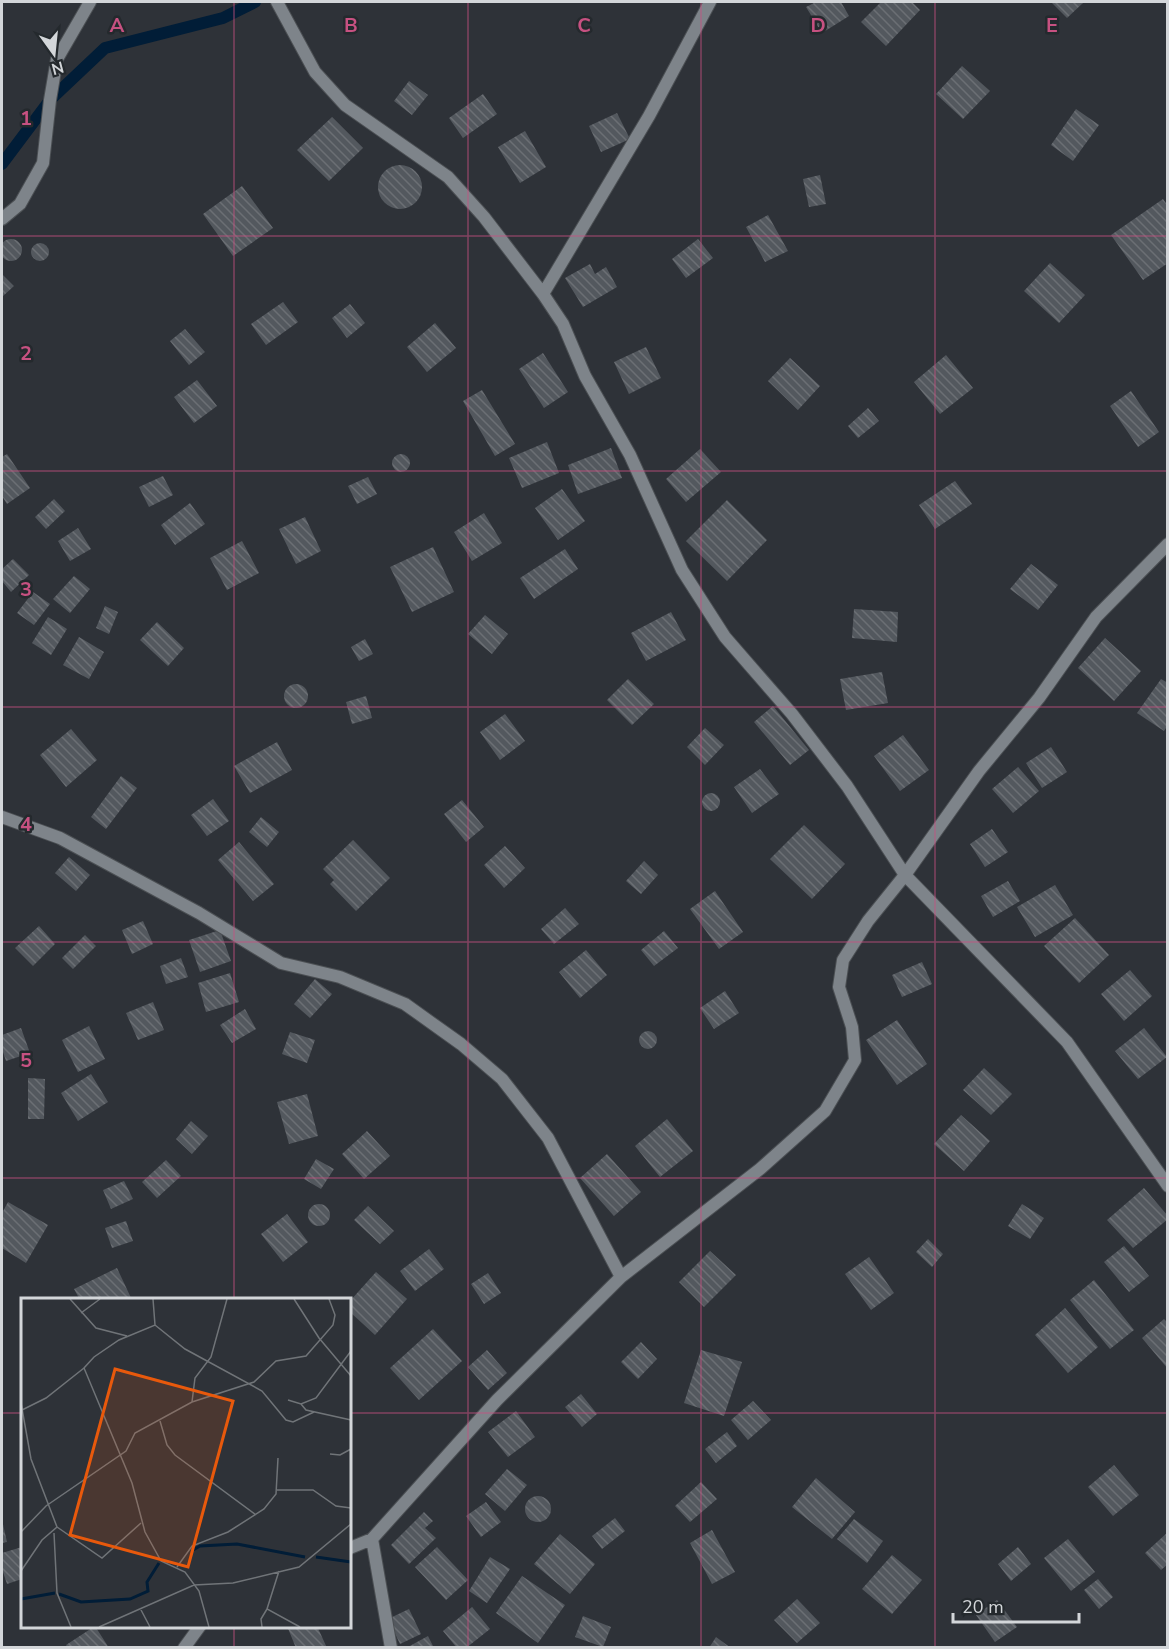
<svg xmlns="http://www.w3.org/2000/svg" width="1169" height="1649" font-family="'Nunito Sans',sans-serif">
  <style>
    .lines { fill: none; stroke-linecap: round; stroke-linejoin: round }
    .stream { stroke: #011d37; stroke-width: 12 }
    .building { fill: url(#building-back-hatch) }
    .minor-casing { stroke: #4b4f53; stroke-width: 14 }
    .minor { stroke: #7e848a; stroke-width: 12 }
    .grid { fill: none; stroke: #c75181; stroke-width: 1.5; stroke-opacity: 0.55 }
    .inset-river { fill: none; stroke: #011d37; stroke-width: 3 }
    .inset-road { fill: none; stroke: #707478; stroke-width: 1.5 }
    .view { fill: #e8590c; fill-opacity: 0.15; stroke: #e8590c; stroke-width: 3 }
    .inset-edge { fill: none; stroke: #d3d6d9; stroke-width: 3 }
    .grid-label { font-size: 20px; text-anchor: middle; font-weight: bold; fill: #c75181; stroke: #24292d; stroke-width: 5; stroke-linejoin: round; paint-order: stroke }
  </style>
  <defs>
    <pattern id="building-back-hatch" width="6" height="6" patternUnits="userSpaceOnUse" patternTransform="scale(1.5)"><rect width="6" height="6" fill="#53585e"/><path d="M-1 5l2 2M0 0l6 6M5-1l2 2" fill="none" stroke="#6b6f74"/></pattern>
  </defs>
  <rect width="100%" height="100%" fill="#2e3238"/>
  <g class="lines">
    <path class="stream" d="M2,164l48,-64 55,-52 118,-30 32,-16"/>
  </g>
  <path class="building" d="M816,2h25l8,14 -27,17 -16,-26z
    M881,2h31l8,8 -34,36 -25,-24z
    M1051,2h33l-17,16z
    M962,66l28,25 -27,28 -27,-25z
    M409,81l19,14 -16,20 -18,-14z
    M483,94l14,20 -34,24 -14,-20z
    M1076,109l23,16 -26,36 -22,-16z
    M617,113l13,26 -29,13 -12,-26z
    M332,117l31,31 -34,33 -32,-31z
    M525,131l21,36 -26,16 -22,-36z
    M378 187a22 22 0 1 1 44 0a22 22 0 1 1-44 0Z
    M820,175l6,29 -17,3 -6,-28z
    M242,186l31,42 -40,28 -30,-42z
    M1163,199l5,7v57l-25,17 -32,-45z
    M768,215l20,36 -23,11 -19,-35z
    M0 250a11 11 0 1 1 22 0a11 11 0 1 1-22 0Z
    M698,239l15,19 -27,20 -14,-19z
    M31 252a9 9 0 1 1 18 0a9 9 0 1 1-18 0Z
    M1050,263l35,32 -26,28 -35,-32z
    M590,264l5,10 11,-7 11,20 -34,20 -18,-29z
    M2,274l12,12 -12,11z
    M283,302l15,20 -32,23 -15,-21z
    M350,304l15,19 -18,15 -15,-20z
    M435,323l21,25 -29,24 -20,-25z
    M185,329l20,23 -16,13 -19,-24z
    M646,347l15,31 -32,16 -15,-32z
    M543,353l25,39 -24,16 -25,-39z
    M946,355l27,33 -33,26 -26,-32z
    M790,358l30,28 -22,24 -30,-29z
    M197,380l20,26 -23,17 -20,-26z
    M482,390l33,54 -20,12 -32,-55z
    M1131,391l28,41 -21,15 -28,-41z
    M868,408l11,13 -21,17 -10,-12z
    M547,442l12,31 -37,15 -13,-30z
    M611,448l11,30 -44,16 -10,-29z
    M700,449l21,23 -35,30 -20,-23z
    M392 463a9 9 0 1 1 18 0a9 9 0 1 1-18 0Z
    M7,454l23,34 -23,16 -5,-8v-39z
    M163,476l10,19 -24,12 -10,-20z
    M368,477l9,17 -20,10 -9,-18z
    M955,481l17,23 -37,25 -16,-24z
    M562,489l23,32 -27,19 -23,-32z
    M54,499l11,12 -19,18 -11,-12z
    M727,500l40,40 -40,41 -41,-40z
    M190,503l15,21 -30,21 -14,-20z
    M484,513l18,30 -30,18 -18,-29z
    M305,517l16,34 -25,13 -17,-35z
    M78,528l13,21 -21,12 -12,-20z
    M242,541l17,32 -32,17 -17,-32z
    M433,547l21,45 -42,20 -22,-45z
    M565,549l13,20 -44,30 -14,-21z
    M13,559l16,16 -18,17 -9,-11v-12z
    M1031,564l27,21 -20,25 -28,-21z
    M74,576l16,13 -20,24 -17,-14z
    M33,592l17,12 -16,21 -17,-12z
    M105,606l13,6 -9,22 -13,-6z
    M854,609l44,3 -1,30 -45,-4z
    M671,612l15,28 -40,21 -15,-28z
    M485,615l23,19 -16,20 -24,-20z
    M48,617l19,12 -16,26 -19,-12z
    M157,622l27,26 -16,18 -28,-26z
    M79,637l25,15 -15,27 -26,-14z
    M1105,638l36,33 -27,30 -36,-33z
    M365,639l8,15 -14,7 -8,-14z
    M882,672l6,31 -42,7 -6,-31z
    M628,679l26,25 -22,21 -25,-25z
    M1161,679l7,4v42l-4,6 -27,-18z
    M284 696a12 12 0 1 1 24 0a12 12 0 1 1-24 0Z
    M366,696l6,22 -20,6 -6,-22z
    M773,706l36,44 -19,15 -36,-43z
    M505,714l20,27 -25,19 -20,-28z
    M705,728l19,17 -19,20 -18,-18z
    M71,729l26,31 -31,27 -26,-32z
    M903,735l26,35 -29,21 -26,-35z
    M277,742l15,28 -42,23 -16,-27z
    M1051,747l16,25 -25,16 -16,-25z
    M1018,767l21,24 -26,22 -21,-24z
    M760,769l19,25 -27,19 -18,-26z
    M121,776l16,12 -31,41 -15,-12z
    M702 802a9 9 0 1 1 18 0a9 9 0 1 1-18 0Z
    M213,799l16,22 -22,15 -16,-21z
    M462,800l22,27 -18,15 -22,-28z
    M261,817l18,15 -12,15 -18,-15z
    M804,825l41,39 -33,35 -42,-40z
    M992,829l16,23 -23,15 -15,-23z
    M353,840l37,38 -34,33 -26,-27 4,-4 -11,-11z
    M239,842l35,42 -21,17 -35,-41z
    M505,846l20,22 -21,20 -20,-23z
    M69,857l21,18 -14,16 -21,-18z
    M644,861l14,14 -17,19 -15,-13z
    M1008,881l12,20 -27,16 -12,-21z
    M1055,885l18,30 -38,22 -18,-30z
    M715,891l28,41 -24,17 -29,-40z
    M565,908l14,16 -25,20 -13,-15z
    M1075,918l34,37 -30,28 -35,-37z
    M143,921l10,23 -21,10 -10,-24z
    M39,926l16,18 -22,22 -18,-18z
    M220,930l11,31 -31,11 -11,-32z
    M664,931l14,17 -24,18 -13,-16z
    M85,935l11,11 -23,23 -11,-11z
    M586,950l21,25 -27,23 -21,-26z
    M181,958l7,19 -22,7 -6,-18z
    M922,962l10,22 -30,13 -10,-22z
    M1130,970l22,26 -28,25 -23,-27z
    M230,973l9,29 -33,10 -8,-29z
    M315,979l17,15 -22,24 -16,-14z
    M725,991l14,22 -25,16 -14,-21z
    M153,1002l11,28 -26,10 -12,-27z
    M245,1009l11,20 -24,14 -12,-18z
    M897,1020l30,44 -30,21 -31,-45z
    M89,1026l16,33 -27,13 -16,-32z
    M21,1028l9,25 -24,8 -4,-12v-14z
    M1144,1028l23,29 -29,22 -23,-28z
    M639 1040a9 9 0 1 1 18 0a9 9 0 1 1-18 0Z
    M290,1032l25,8 -8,23 -25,-9z
    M984,1068l28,26 -21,21 -28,-25z
    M91,1074l17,28 -30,19 -17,-28z
    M28,1078l17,1 -1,40h-16z
    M307,1094l11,42 -29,8 -12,-42z
    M961,1115l29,26 -26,30 -30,-27z
    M667,1119l26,32 -33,26 -25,-31z
    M191,1121l17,15 -16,18 -16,-15z
    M367,1131l23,25 -26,23 -22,-25z
    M607,1154l34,38 -27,24 -34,-38z
    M316,1159l18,10 -13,20 -17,-10z
    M166,1160l15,16 -24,22 -15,-16z
    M124,1181l9,18 -22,10 -8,-19z
    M1144,1188l24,28v3l-35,29 -26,-28z
    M8,1202l40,23 -22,38 -24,-15v-35z
    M308 1215a11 11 0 1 1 22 0a11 11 0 1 1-22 0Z
    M1022,1204l22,14 -14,21 -22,-13z
    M368,1206l26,25 -14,13 -26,-24z
    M287,1214l21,28 -25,20 -22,-28z
    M126,1221l7,20 -21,7 -7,-20z
    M928,1239l15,15 -11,13 -16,-15z
    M1124,1246l25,30 -20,16 -25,-30z
    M429,1249l15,20 -29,22 -15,-20z
    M710,1251l26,24 -32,32 -25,-25z
    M869,1257l25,36 -23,17 -26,-36z
    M117,1268l15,32h-52l-6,-11z
    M376,1272l31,27 -32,36 -25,-23v-11z
    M488,1273l13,20 -17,11 -13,-20z
    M1094,1280l40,50 -24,19 -40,-49z
    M1065,1308l33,39 -30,26 -33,-38z
    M1164,1319l4,4v46l-26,-31z
    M433,1329l29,32 -43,39 -29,-32z
    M641,1342l16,17 -19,20 -17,-17z
    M487,1350l20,23 -19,17 -20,-23z
    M701,1350l41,12 -18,54 -40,-13z
    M581,1394l16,20 -15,13 -17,-20z
    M753,1401l18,19 -23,20 -17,-20z
    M516,1411l19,26 -27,20 -20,-25z
    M727,1432l10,14 -21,17 -11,-14z
    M1114,1465l25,30 -26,21 -25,-29z
    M507,1469l20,16 -22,26 -20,-17z
    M816,1478l39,34 -23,27 -40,-32z
    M701,1482l16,17 -27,23 -15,-16z
    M525 1509a13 13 0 1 1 26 0a13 13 0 1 1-26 0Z
    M486,1502l15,20 -20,15 -15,-21z
    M424,1512l9,9 -8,7 11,10 -27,26 -18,-19z
    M615,1518l10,13 -23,18 -10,-13z
    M854,1519l29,22 -16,22 -30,-24z
    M2,1520l5,22 -5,1z
    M712,1530l23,42 -23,12 -22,-41z
    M1168,1532v32l-7,6 -16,-17z
    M560,1534l35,30 -25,30 -36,-30z
    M1068,1539l27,33 -24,19 -27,-33z
    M22,1547v32l-15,5 -5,-15v-16z
    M437,1547l31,33 -22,20 -31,-33z
    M1018,1547l13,17 -20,17 -13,-17z
    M892,1555l30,25 -30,34 -30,-25z
    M490,1557l20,12 -23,34 -18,-12z
    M522,1576l43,29 -27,38 -42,-30z
    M1098,1579l15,18 -14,12 -15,-19z
    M797,1599l23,24 -23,20 -23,-23z
    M997,1600l20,27 -22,15 -19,-27z
    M472,1607l18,22 -24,19h-9l-14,-17z
    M409,1609l12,25 -21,10 -12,-25z
    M583,1616l28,11 -8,20 -28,-10z
    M95,1626l14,22h-41l-2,-3z
    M287,1626h30l10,22h-31z
    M428,1636l6,12h-28z
    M716,1637l15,11h-22z"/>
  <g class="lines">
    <defs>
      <path id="minor" d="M277,2l38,70 30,33 103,72 36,40 59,77 20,30 22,52 45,79 52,115 43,67 67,77 55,72 58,89 162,167 101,144
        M2,219l18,-15 23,-41 7,-63 7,-41 33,-57
        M543,294l106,-178 61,-114
        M2,817l58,21 139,75 82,50 59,14 65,27 56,40 41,35 46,59 73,139
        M372,1539l19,109
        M350,1548l22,-9 125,-139 124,-123 139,-108 65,-58 30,-51 -3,-33 -13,-40 4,-27 25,-39 37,-46 74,-104 60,-73 57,-81 72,-73
        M184,1648l16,-22"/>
    </defs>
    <use href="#minor" class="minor-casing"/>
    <use href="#minor" class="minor"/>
  </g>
  <path class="grid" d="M234,2v1298M468,2v1646M701,2v1646M935,2v1646M2,236h1166M2,471h1166M2,707h1166M2,942h1166M2,1178h1166M2,1413h20M350,1413h818M234,1626v22"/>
  <g transform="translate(21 1298)">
    <rect width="330" height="330" fill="#2e3238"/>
    <path class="inset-river" d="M172,252l7,-4 37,-2 68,13M295,259l35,5M38,296l22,8 49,-3 18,-8 -1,-9 12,-19M0,301l34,-6"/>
    <path class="inset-road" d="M49,1l26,29 31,8M132,1l2,26M273,1l25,39 32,38M60,15l19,-14M267,102l13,4 15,-6 35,-47M171,104l3,-24 16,-21 16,-58M0,105l10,56 26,68 -15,13 -21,31M280,106l5,6 45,10M1,112l24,-12 38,-30M139,123l7,24 8,10 81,60M309,156l10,1 11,-6M256,192h36l23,16 15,2M36,229l45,31 39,-35M0,234l25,-26 80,-55 9,-18 57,-31 62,-20 22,-21 30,-5 27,-31 2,-10 -6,-16M33,235l3,60 14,34M156,269l15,-21 36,-14 36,-23 12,-15 2,-36M258,273l-12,38 33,18M119,310l10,19M78,329l95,-42 39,-2 66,-16 52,-43M188,329l-10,-36 -14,-19 -24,-11 -16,-29 -13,-49 -48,-115 10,-11 25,-17 36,-15 30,24 77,42 24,29 7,2 21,-10M241,329l-1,-8 6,-10"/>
    <path class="view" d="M94,71l118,32 -45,166 -118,-32z"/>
    <rect width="330" height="330" class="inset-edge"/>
  </g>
  <g class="grid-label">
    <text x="117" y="32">A</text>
    <text x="351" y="32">B</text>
    <text x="584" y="32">C</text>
    <text x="818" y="32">D</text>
    <text x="1052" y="32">E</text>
    <text x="26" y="125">1</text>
    <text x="26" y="360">2</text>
    <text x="26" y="596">3</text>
    <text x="26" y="831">4</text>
    <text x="26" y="1067">5</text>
  </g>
  <rect width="1169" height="1649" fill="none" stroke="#d3d6d9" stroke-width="6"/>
  <g transform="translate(54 54) rotate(165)" stroke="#24292d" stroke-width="4.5" paint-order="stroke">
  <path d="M0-4.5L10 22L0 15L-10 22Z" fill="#d3d6d9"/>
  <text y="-9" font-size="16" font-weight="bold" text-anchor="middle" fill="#d3d6d9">N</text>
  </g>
  <path d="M953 1613v9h126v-9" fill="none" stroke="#d3d6d9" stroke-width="3"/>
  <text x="962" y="1613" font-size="18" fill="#d3d6d9" stroke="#24292d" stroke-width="4.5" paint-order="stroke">20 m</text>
</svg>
